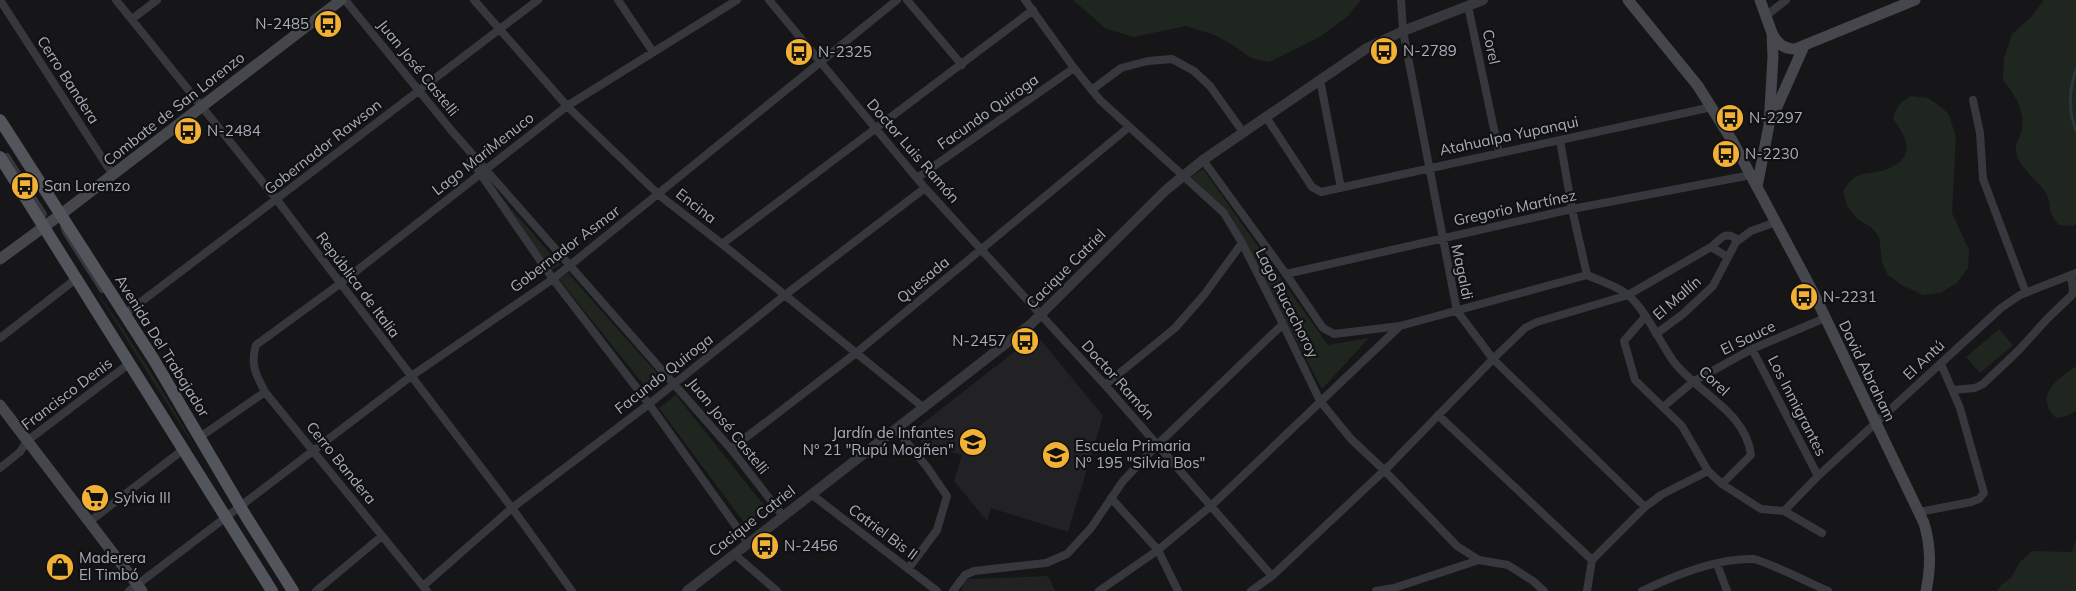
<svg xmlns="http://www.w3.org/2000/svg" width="2076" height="591" font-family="Mulish,sans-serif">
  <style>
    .built { fill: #222225 }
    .green { fill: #1e261f }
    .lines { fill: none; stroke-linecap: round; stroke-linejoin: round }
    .stream { stroke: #2c353c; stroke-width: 3 }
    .pedestrian { stroke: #37383d; stroke-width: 6 }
    .minor { stroke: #37383d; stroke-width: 8 }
    .tertiary { stroke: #37383d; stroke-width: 10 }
    .secondary { stroke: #45474d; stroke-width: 11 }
    .primary { stroke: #53555c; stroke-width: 12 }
    .labels { text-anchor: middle; stroke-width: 4.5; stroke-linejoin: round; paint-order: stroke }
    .poi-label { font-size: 15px; fill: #a8adb8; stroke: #111113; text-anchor: start }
    .street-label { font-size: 15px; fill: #a8adb8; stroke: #111113 }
  </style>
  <rect width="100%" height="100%" fill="#161618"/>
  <path class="built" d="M1031,339l10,1 62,76 -35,116 -77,-24 -4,13 -33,-40 8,-26 -19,-6 -3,9 -8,-3 -16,-20 2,-8z
    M1048,576l7,15h-93l1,-9 5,-3z"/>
  <path class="green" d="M1073,0h288l-13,16 -27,20 -52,26 -18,-4 -18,-13 -21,-11 -26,-8 -53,11 -28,-9z
    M2044,0h32v224l-3,2 -14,-1c-3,-4 -7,-8 -8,-13 -2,-5 -1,-10 -3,-15 -7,-15 -24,-24 -30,-39 -6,-15 2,-17 4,-29 3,-19 -8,-36 -19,-49l1,-22 8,-24 19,-17z
    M1911,96l17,2 13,9 8,8 7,22 -4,76 17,37 -1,18 -11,15 -17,10 -17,2 -21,-10 -14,-10 -6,-12 -3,-26 -8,-10 -14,-8 -10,-13 -4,-14c4,-6 7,-13 15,-16 8,-4 18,-3 27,-6 31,-12 24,-30 8,-51 3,-12 7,-17 18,-23z
    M1203,169l125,176 41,-7 -47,51 -92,-175 -39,-37z
    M501,197l59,68 -8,5z
    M568,273l93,105 -14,11 -88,-110z
    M94,288c38,52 72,107 103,163z
    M1999,329l14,16 -33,28 -14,-16z
    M2076,366v45l-9,5 -11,2c-23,-23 2,-39 20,-52z
    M676,395l91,114 -21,16 -87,-117z
    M2076,540v51h-79l4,-6 10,-7 9,-16 12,-11 40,1z"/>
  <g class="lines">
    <path class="stream" d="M2076,70c-7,19 -8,41 0,60"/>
    <path class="pedestrian" d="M7,156l37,58 -1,2h-3l-36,-58z
      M63,226h2l40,62 -3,2 -37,-58z"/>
    <path class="minor" d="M0,0l113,175
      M116,0l161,200 235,308 60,83
      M345,0l106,130 280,319 52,67
      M474,0l93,106 92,89 63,49 202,164
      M618,0l35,52
      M769,0l156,188 180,197 167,191
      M907,0l55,65
      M1025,0l49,68 26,32 124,113 18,30 41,81 37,77 31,38 33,31 73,76 22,14 29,5 25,16 11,10
      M1401,0l2,31 54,280 36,48 152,148
      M1468,6l31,147
      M1767,15l19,-15
      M132,19l25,-19
      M1320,80l21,108
      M1093,89l28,-21 27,-7 24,-2 22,12 16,15 33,46
      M1973,100l7,33 3,46 43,114
      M1266,117l46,70 9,5 391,-85
      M1560,140l12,69 15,66
      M471,160l82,119 96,125 99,139
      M1203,160l83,114 37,54 11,6 66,-8
      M917,178l157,-110
      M722,244l311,-234
      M1711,247c11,-9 14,-17 27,-7
      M1286,274l286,-65 179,-34
      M125,314l413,-314
      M1645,317l-21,24 11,39 47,46 26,45 14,13 39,25 23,2 38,22
      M1656,334l27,-20 30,-28 23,-44 15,-11 25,-9
      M0,338l77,-60
      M1752,349l66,127
      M1105,385l70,-57 29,-33 38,-52
      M1953,390l22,-2 8,-4 35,-33 29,-32 25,-24 1,-5 -2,-15
      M1663,407l31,-26 58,-32 73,-31
      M1438,415l154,145
      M896,429l31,38 20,29 -10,34 -29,39
      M200,437l65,-45
      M731,449l125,-96 273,-226
      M0,468l20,-16 7,-11 103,-78
      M811,494l126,97
      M1111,498l47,52 20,41
      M1784,511l34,-35 183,-168 19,-13 56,-22
      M1919,512l52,-10 8,-3 5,-6 -24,-85 -19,-44
      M89,522l95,-73
      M734,554l43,37
      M1717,564l10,27
      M423,586l89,-78 137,-104 136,-109 140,-107
      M129,591l281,-214 143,-98 344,-279
      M316,591l66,-55
      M427,591l-162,-199c-9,-17 -15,-28 -9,-47l85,-62 226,-177 170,-106
      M953,591l12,-16 9,-4 72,-8 21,-9 24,-26 32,-47 34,-36 126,-121
      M1099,591l59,-41 53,-44 189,-180 187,-51c13,6 30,11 41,20 18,15 32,48 46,67 24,31 72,50 77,93l-29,29
      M1251,591l21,-15 117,-110 104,-107 32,-31 12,-6 91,-27 83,-48 17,10
      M1376,591l18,-3 85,-28
      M1587,591l5,-31 53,-53 16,-12 47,-24
      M1642,591c31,-15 75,-33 111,-32 11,1 61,26 75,32"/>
    <path class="tertiary" d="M687,591l344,-267 135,-134 37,-30 164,-112 36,-17 80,-31"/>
    <path class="secondary" d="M1628,0l70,86 35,56 80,150 111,231c7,24 7,44 2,68
      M1772,33c5,10 11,16 23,16l120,-49
      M1772,118l32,-72
      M1757,187l12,-62 4,-68 -1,-24 -12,-33
      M0,259l60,-44 281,-215
      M0,405l142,186"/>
    <path class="primary" d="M0,120l154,240 93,158 46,73
      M0,157l272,434"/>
  </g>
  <defs>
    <symbol id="bus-disc" viewBox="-11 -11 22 22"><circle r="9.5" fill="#f2b134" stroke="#111113"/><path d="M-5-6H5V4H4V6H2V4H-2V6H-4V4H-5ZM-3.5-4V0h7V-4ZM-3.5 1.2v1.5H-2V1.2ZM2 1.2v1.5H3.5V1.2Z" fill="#111"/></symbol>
    <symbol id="school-disc" viewBox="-11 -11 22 22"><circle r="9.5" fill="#f2b134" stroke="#111113"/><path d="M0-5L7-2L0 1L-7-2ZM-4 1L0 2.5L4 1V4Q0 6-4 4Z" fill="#111"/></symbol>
    <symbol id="supermarket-disc" viewBox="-11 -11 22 22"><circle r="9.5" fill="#f2b134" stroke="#111113"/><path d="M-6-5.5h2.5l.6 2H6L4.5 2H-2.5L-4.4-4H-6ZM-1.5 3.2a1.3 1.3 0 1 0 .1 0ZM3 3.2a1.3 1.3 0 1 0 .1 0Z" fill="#111"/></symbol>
    <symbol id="shop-disc" viewBox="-11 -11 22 22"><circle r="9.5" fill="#f2b134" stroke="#111113"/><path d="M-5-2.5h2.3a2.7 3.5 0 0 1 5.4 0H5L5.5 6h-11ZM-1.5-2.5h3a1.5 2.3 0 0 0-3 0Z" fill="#111"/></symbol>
  </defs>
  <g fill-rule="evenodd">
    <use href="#bus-disc" x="312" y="8" width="32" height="32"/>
    <use href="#bus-disc" x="1368" y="35" width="32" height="32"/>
    <use href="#bus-disc" x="783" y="36" width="32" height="32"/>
    <use href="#bus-disc" x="1714" y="102" width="32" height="32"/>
    <use href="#bus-disc" x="172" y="115" width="32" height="32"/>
    <use href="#bus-disc" x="1710" y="138" width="32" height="32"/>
    <use href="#bus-disc" x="9" y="170" width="32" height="32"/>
    <use href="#bus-disc" x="1788" y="281" width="32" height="32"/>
    <use href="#bus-disc" x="1009" y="325" width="32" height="32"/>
    <use href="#school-disc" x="957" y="426" width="32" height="32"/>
    <use href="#school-disc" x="1040" y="439" width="32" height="32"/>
    <use href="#supermarket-disc" x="79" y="482" width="32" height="32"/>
    <use href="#bus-disc" x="749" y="530" width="32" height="32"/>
    <use href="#shop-disc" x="44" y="551" width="32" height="32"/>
  </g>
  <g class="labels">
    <g class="poi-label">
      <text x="309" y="29" text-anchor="end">N-2485</text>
      <text x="1403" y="56">N-2789</text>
      <text x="818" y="57">N-2325</text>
      <text x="1749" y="123">N-2297</text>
      <text x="207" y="136">N-2484</text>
      <text x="1745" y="159">N-2230</text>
      <text x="44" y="191">San Lorenzo</text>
      <text x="1823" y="302">N-2231</text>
      <text x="1006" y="346" text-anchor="end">N-2457</text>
      <text x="954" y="438" text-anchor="end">Jardín de Infantes<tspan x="954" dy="17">N° 21 "Rupú Mogñen"</tspan></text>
      <text x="1075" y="451">Escuela Primaria<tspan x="1075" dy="17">N° 195 "Silvia Bos"</tspan></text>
      <text x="114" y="503">Sylvia III</text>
      <text x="784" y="551">N-2456</text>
      <text x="79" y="563">Maderera<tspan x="79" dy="17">El Timbó</tspan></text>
    </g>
    <g class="street-label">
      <text transform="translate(1491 47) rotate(78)" y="5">Corel</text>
      <text transform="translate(418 68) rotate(51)" y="5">Juan José Castelli</text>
      <text transform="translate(68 80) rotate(57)" y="5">Cerro Bandera</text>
      <text transform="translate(174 109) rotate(-38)" y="5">Combate de San Lorenzo</text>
      <text transform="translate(988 112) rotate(-35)" y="5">Facundo Quiroga</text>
      <text transform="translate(1509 136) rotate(-12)" y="5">Atahualpa Yupanqui</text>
      <text transform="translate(323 147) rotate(-38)" y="5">Gobernador Rawson</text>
      <text transform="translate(913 151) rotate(49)" y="5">Doctor Luis Ramón</text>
      <text transform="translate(483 154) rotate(-38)" y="5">Lago MariMenuco</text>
      <text transform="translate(696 206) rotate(38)" y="5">Encina</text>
      <text transform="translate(1515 208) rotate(-12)" y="5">Gregorio Martínez</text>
      <text transform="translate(565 249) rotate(-37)" y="5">Gobernador Asmar</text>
      <text transform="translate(1066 269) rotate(-45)" y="5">Cacique Catriel</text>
      <text transform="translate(1462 272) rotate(78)" y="5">Magaldi</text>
      <text transform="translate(923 280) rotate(-40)" y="5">Quesada</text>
      <text transform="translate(358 285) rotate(53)" y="5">República de Italia</text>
      <text transform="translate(1677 298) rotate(-41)" y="5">El Mallín</text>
      <text transform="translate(1287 303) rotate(63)" y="5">Lago Rucachoroy</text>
      <text transform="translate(1748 338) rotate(-26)" y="5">El Sauce</text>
      <text transform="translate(162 346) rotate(58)" y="5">Avenida Del Trabajador</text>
      <text transform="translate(1924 360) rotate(-43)" y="5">El Antú</text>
      <text transform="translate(1867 371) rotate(64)" y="5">David Abraham</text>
      <text transform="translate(664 374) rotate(-38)" y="5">Facundo Quiroga</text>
      <text transform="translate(1118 380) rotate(48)" y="5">Doctor Ramón</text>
      <text transform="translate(1714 381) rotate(43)" y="5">Corel</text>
      <text transform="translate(67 394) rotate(-37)" y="5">Francisco Denis</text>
      <text transform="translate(1797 406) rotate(63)" y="5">Los Inmigrantes</text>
      <text transform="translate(728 426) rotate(51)" y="5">Juan José Castelli</text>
      <text transform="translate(341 463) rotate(51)" y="5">Cerro Bandera</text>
      <text transform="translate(752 521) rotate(-38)" y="5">Cacique Catriel</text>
      <text transform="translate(883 532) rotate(37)" y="5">Catriel Bis II</text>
    </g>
  </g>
</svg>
